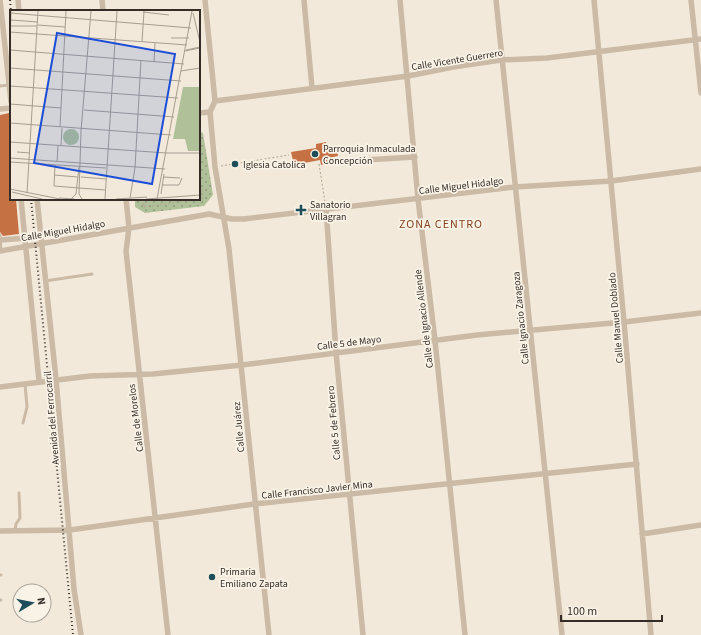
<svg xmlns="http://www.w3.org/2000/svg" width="701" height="635" font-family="'Source Sans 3',sans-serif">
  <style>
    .park { fill: url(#park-dots) }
    .building { fill: #c67144 }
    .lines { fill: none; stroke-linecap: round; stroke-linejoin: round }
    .path { stroke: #b6a490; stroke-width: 1; stroke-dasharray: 2 2; stroke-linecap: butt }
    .lane { stroke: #cabaa6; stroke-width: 3 }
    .street { stroke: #cabaa6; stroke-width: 5.5 }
    .rail { stroke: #362d27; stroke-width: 2; stroke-dasharray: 1 3; stroke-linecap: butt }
    .poi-dot { fill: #1d4d58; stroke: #f9f3e7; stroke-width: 1.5 }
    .labels { text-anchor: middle; stroke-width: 3.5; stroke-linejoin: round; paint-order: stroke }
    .street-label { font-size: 10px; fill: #362d27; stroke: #f9f3e7 }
    .poi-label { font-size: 10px; fill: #362d27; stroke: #f9f3e7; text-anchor: start }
    .quarter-label { font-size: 12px; letter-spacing: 1px; fill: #854320; stroke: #f9f3e7 }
    .inset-road { fill: none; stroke: #a79e92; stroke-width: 1 }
    .view { fill: #1d4ed8; fill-opacity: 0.15; stroke: #1d4ed8; stroke-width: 2 }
    .inset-edge { fill: none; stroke: #362d27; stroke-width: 2 }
  </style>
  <defs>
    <pattern id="park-dots" width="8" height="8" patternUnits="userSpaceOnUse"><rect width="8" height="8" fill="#b0c19a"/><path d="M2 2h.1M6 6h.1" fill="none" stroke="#909d7e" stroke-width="1.8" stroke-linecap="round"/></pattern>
  </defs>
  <rect width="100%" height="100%" fill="#f2e9da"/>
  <path class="park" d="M199,131l4,2 10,62 -9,11 -59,7 -10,-6v-8h64z"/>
  <path class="building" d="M9,113l2,86h5l3,35 -16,2 -3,-4v-117z
    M326,142l1,5 9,-1 2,10 -10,2 1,5 -8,2 -1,-5 -26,5 -3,-13 25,-4v-4z"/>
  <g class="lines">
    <path class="path" d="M319,164l6,38
      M221,166l68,-11
      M199,170l4,28 -4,1
      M199,195l3,3
      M143,199l1,8 54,-8
      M144,207l5,-8"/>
    <path class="lane" d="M0,86l9,-1
      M0,235l1,16
      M45,281l47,-7
      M23,423l4,-16 -2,-23
      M15,530l1,-6 4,-6 -1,-25
      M0,575h1
      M0,600h1"/>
    <path class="street" d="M0,0l11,102
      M18,0l1,11
      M102,0l1,11
      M205,0l10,101 -5,11
      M304,0l8,88
      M400,0l18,199 17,141 30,295
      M496,0l66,635
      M594,0l30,322 27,313
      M691,0l10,93
      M215,101l193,-25 45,-9 48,-7 46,-2 154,-19
      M0,109l11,-1
      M210,112l5,55 14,82 40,386
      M199,113l11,-1
      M365,160l50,-3
      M21,199l18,182
      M37,199l19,180 18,210 7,46
      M126,199l3,29 -3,23 42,384
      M326,208l10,144 27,283
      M0,240l40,-3
      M0,251l209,-37 23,5h12l271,-32 96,-6 90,-12
      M0,387l90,-11 63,-2 89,-9 235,-30 147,-13 77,-9
      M0,531l70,-1 184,-26 383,-40
      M642,534l59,-9"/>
    <path class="rail" d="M10,0l1,11
      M31,199l42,436"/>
  </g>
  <g class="poi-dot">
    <circle cx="315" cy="154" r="4"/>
    <circle cx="235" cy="164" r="4"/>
    <path d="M299 204h4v4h4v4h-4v4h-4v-4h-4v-4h4z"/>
    <circle cx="212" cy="577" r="4"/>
  </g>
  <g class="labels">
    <g class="street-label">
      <text transform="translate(457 59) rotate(-9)" y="4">Calle Vicente Guerrero</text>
      <text transform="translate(461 185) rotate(-7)" y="4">Calle Miguel Hidalgo</text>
      <text transform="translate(63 230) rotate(-10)" y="4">Calle Miguel Hidalgo</text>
      <text transform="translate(520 318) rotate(-96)" y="4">Calle Ignacio Zaragoza</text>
      <text transform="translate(615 318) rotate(-95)" y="4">Calle Manuel Doblado</text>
      <text transform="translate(423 319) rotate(-97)" y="4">Calle de Ignacio Allende</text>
      <text transform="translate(349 342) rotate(-7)" y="4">Calle 5 de Mayo</text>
      <text transform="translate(51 418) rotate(-95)" y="4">Avenida del Ferrocarril</text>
      <text transform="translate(135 418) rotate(-97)" y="4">Calle de Morelos</text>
      <text transform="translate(333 423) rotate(-95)" y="4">Calle 5 de Febrero</text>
      <text transform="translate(238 427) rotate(-95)" y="4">Calle Juárez</text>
      <text transform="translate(317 489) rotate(-6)" y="4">Calle Francisco Javier Mina</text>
    </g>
    <g class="poi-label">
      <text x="323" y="152">Parroquia Inmaculada<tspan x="323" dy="12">Concepción</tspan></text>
      <text x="243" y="168">Iglesia Catolica</text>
      <text x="310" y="208">Sanatorio<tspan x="310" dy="12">Villagran</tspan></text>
      <text x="220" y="575">Primaria<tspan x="220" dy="12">Emiliano Zapata</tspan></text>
    </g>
    <g class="quarter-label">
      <text x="441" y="228">ZONA CENTRO</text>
    </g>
  </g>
  <g transform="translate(10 10)">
    <rect width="190" height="190" fill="#f2e9da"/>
    <path d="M173,77h17v64h-12l-3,-12h-12zM53 127a8 8 0 1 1 16 0a8 8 0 1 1-16 0Z" fill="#b0c19a"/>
    <path class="inset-road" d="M133,2l26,3M0,3l181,15M183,3l7,29M1,10l27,2M28,15l27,2M0,16h27M0,22l177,13M161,28h18M0,32l1,-31M132,32l2,-31M0,40l174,14M176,40l14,-3M175,41l15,-3M144,52l1,-19M0,58l171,13M171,61l19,-3M0,76l168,12M0,94l51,4M74,100l90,7M0,113l161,12M50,117l6,-116M0,132l156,11h34M51,135l1,-17M7,142l13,1M0,148l155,11M0,152l96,6M47,152l1,-16M45,155l-1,21 51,4M44,165l24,2M71,167l25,2M153,167l17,1M152,175h17l3,-7M0,179l50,10M2,182l30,7M17,183l11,-182M151,184l3,-20M49,188l15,1M120,188l5,-30 6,-108M61,189l5,-5 3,-27M72,189l-3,-5 2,-63 10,-120M95,189l12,-188M106,189l31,-2M136,189l54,-4M147,189l35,-188"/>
    <path class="view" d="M47,23l118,21 -23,130 -118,-21z"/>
    <rect width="190" height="190" class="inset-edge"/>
  </g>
  <g transform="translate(32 603) rotate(80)"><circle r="19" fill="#f9f3e7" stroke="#aba49a"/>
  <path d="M0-3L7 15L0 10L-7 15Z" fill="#1d4d58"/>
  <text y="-6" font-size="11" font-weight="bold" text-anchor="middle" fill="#362d27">N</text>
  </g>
  <path d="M561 615v6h101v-6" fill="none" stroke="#362d27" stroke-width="2"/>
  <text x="567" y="615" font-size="12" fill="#362d27" stroke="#f9f3e7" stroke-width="3" paint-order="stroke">100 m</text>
</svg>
